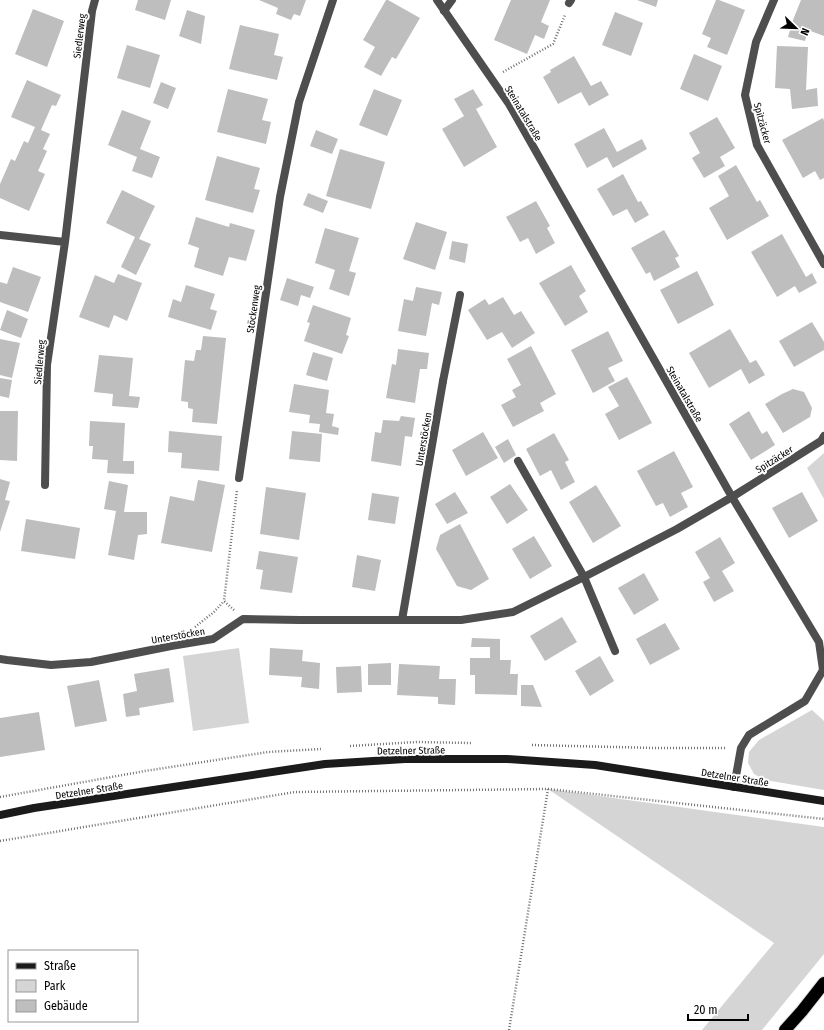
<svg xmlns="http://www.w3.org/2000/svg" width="824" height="1030" font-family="'Fira Sans Condensed',sans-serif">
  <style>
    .green { fill: #d5d5d5 }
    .building { fill: #bebebe }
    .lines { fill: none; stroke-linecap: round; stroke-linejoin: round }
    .highway-casing { stroke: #dbdbdb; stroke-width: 14 }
    .path { stroke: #707070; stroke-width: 2.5; stroke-dasharray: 1 2; stroke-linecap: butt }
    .lane { stroke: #4e4e4e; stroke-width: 8 }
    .street { stroke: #4e4e4e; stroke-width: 8 }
    .secondary { stroke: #1b1b1b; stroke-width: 8 }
    .highway { stroke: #000; stroke-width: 12 }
    .labels { text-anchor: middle; stroke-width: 4; stroke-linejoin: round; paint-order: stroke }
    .street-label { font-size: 10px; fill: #000; stroke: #fff }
  </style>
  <rect width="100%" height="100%" fill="#fff"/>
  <path class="green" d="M824,453v46l-17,-31z
    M239,648l10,75 -56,8 -10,-75z
    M812,710l12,11v69l-59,-10 -11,-6 -6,-11 1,-11 10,-12z
    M548,789l276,38v127l-62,76h-60l72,-87z"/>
  <path class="building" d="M138,0h33l-6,20 -30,-10z
    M259,0h47l-6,16 -6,-2 -3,6 -15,-6 2,-6z
    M386,0h2l32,18 -24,41 -4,-2 -11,19 -17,-9 11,-20 -12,-7z
    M511,0h39l-9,22 8,4 -5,13 -9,-4 -8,19 -33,-14z
    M637,0h21l-2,7z
    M716,0h3l26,10 -18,45 -20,-8 4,-9 -9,-4z
    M801,0h23v36l-16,-6 -3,11 -17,-4 5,-17z
    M33,9l31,12 -17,46 -32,-13z
    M187,10l18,6 -4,28 -22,-8z
    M615,12l28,11 -12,33 -29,-11z
    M240,25l39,9 -5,21 9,2 -6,23 -48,-11z
    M127,45l33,10 -10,33 -33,-10z
    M777,46l31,1 -2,43 11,-2 1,18 -26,3 -2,-20 -15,-1z
    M694,54l28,12 -14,35 -28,-12z
    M574,56l17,30 10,-5 8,14 -20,11 -8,-14 -23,12 -15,-27 8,-5 -1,-2z
    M27,80l34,15 -5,11 -4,-1 -11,25 9,4 -7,15 4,2 -9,20 7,3 -16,37 -29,-13v-14l11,-25 4,2 9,-20 4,2 7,-16 -24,-10z
    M161,82l15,6 -8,21 -15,-6z
    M228,89l40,10 -6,21 9,2 -5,22 -49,-12z
    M374,89l28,11 -15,36 -28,-11z
    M473,89l10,16 -7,4 21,38 -33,20 -22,-38 22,-13 -10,-17z
    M122,110l29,11 -11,28 20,8 -8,21 -20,-7 5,-14 -29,-12z
    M717,117l18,31 -15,9 5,9 -21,12 -12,-20 8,-5 -11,-20z
    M823,118l1,3v57l-4,2 -5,-9 -12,7 -21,-38z
    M604,128l13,24 25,-13 5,10 -34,19 -6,-11 -20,11 -13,-24z
    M316,130l22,9 -6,15 -22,-8z
    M340,149l45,13 -14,47 -45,-13z
    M217,156l43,12 -6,21 6,1 -7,23 -48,-13z
    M736,165l21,37 3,-2 9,16 -42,24 -18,-32 20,-12 -11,-20z
    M623,174l15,28 3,-1 8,14 -14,8 -8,-14 -14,7 -16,-27z
    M122,190l33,16 -16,33 12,5 -15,31 -15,-8 14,-30 -29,-14z
    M308,193l20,8 -5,12 -20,-8z
    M536,201l14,25 -3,2 8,15 -19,11 -8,-16 -8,4 -14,-25z
    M196,217l33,10 1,-4 25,7 -9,31 -17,-4 -6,19 -29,-9 5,-19 -11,-4z
    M416,222l31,10 -12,38 -32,-11z
    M325,228l34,10 -10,33 7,2 -7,23 -20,-7 6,-19 -20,-7z
    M664,230l15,26 -4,2 5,9 -26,14 -4,-9 -4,2 -15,-26z
    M782,234l24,43 6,-4 5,10 -18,10 -4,-7 -18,11 -26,-45z
    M452,241l16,3 -3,19 -16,-4z
    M571,265l15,26 -7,5 9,16 -23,14 -26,-43z
    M13,267l28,10 -13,35 -28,-10v-20l7,2z
    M697,271l17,34 -36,19 -18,-34z
    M118,274l24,9 -15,38 -13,-6 -5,13 -30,-11 16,-42 19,8z
    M287,278l27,9 -4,11 -9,-3 -3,11 -18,-6z
    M186,285l29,9 -5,15 7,2 -6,19 -43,-13 5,-18 8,3z
    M416,287l26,5 -3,13 -7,-2 -6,33 -28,-5 6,-32 9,2z
    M503,297l11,18 7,-4 14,22 -23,15 -10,-16 -15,8 -19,-30 17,-11 4,6z
    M313,305l38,13 -5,17 3,1 -7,18 -38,-13 6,-18 -3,-1z
    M7,310l21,9 -7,19 -21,-8z
    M812,322l12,20v8l-30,17 -15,-26z
    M730,329l20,34 6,-3 9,15 -16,9 -8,-15 -32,19 -20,-35z
    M608,331l15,30 -15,7 7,13 -22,12 -22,-43z
    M203,336l23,2 -9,86 -25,-2 1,-13 -5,-1v-6l-7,-1 4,-41 9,1 2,-11h5z
    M0,339l20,4 -8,35 -12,-3z
    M531,346l25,48 -16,9 4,8 -31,16 -12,-22 15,-8 -4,-7 9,-5 -14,-26z
    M398,349l31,4 -2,16h-7l-5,34 -29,-5 6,-34 4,1z
    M313,352l20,6 -6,23 -21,-6z
    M99,355l34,3 -4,38 11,1 -2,11 -26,-2 1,-12 -19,-2z
    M627,377l25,46 -33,17 -14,-26 14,-8 -11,-19z
    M0,378l12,2 -3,18 -9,-2z
    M294,384l35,6 -3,23 8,1 -2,12 7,2 -1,7 -19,-3 1,-8 -11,-1 1,-8 -21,-3z
    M793,389l11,3 8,16 -2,9 -27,16 -18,-29 17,-10z
    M0,411h18l-1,50 -17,-1z
    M749,411l13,23 5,-3 8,14 -24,15 -22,-36z
    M401,416l14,2 -3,19 -7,-1 -4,30 -30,-5 4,-29 6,1 2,-13 16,1z
    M90,421l35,2 -2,38h11v13l-27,-1 1,-13 -16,-1 1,-13h-4z
    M169,431l53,5 -3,35 -38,-3 1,-15 -14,-1z
    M292,431l30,3 -2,28 -31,-3z
    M483,432l15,26 -32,18 -14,-26z
    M554,433l15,27 -4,2 10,20 -14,8 -10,-20 -11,6 -14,-27z
    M508,439l8,16 -12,8 -9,-16z
    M674,451l19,36 -12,6 7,14 -18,10 -7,-14 -7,3 -19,-35z
    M0,479l10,3 -5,18 5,1 -10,31z
    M198,480l27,5 -13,67 -51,-9 9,-47 24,5z
    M109,481l19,4 -4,27h23v22l-9,1 -4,25 -26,-5 8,-44 -12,-2z
    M510,484l18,26 -21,14 -17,-27z
    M596,485l25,41 -28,17 -24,-41z
    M266,487l40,6 -7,47 -39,-6z
    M455,492l13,21 -21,11 -12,-20z
    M802,492l16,29 -29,17 -17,-30z
    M372,493l27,4 -4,27 -27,-4z
    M26,519l54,9 -5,31 -54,-8z
    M460,524l29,55 -18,11 -14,-4 -21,-37 4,-14z
    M534,536l18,30 -22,13 -18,-30z
    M720,537l15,26 -13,8 12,20 -20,11 -11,-20 7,-4 -15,-26z
    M259,551l39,6 -6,36 -32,-4 3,-19 -7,-1z
    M357,555l24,5 -6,31 -23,-4z
    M644,573l15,27 -25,15 -16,-27z
    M562,617l15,25 -32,19 -15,-25z
    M665,623l15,26 -30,16 -14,-26z
    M472,638l28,1v21h11l-1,14h8l-1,21 -42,-1v-19h-5v-17h20v-11h-19z
    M270,648l33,2 -1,11 18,2 -1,26 -18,-2 1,-10 -33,-2z
    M600,656l14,25 -24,15 -15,-25z
    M391,663v22h-23v-21z
    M399,664l41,2 -1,13h17l-1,26 -17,-1v-7l-41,-2z
    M361,666l1,26 -25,1 -1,-26z
    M169,668l5,34 -35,6 1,7 -14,2 -3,-23 14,-3 -3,-17z
    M99,680l8,41 -32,6 -8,-41z
    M521,685h12l9,22 -21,-1z
    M39,712l6,38 -45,7v-39z"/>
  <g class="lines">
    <defs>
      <path id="highway" d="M785,1030l17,-19 22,-28"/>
    </defs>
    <use href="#highway" class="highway-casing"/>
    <path class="path" d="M503,72l50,-28 12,-29
      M234,610l-10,-9 13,-111
      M195,627l19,-15 10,-11
      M532,745l123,3h72
      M350,746l67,-4 54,1
      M0,797l145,-26 123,-19 53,-3
      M0,841l295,-49 253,-3 276,30
      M509,1030l39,-241"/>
    <path class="lane" d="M444,11l8,-11
      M443,381l17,-86
      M518,461l66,116 31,74"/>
    <path class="street" d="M437,0l72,104 223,393 87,145 4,28 -18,31 -56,34 -8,13 -7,39
      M774,0l-18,42 -11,53 12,50 67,119
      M569,3l2,-3
      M0,235l65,7
      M239,478l41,-281 19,-95 34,-102
      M45,485l2,-120 18,-123 27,-231 3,-11
      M402,620l41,-239
      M0,659l7,1 44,5 40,-3 80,-16 42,-7 30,-20 57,1h161l52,-8 71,-35 93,-48 55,-32 89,-56 3,-5"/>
    <path class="secondary" d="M0,815l34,-7 291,-44 80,-5h102l88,6 229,36"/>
    <use href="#highway" class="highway"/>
  </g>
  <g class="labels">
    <g class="street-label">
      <text transform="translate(79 36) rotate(-83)" y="4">Siedlerweg</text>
      <text transform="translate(524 113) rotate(59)" y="4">Steinatalstraße</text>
      <text transform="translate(763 123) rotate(75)" y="4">Spitzäcker</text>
      <text transform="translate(253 309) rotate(-82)" y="4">Stöckenweg</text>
      <text transform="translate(39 362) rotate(-85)" y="4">Siedlerweg</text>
      <text transform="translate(685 394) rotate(60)" y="4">Steinatalstraße</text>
      <text transform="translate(423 439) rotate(-80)" y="4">Unterstöcken</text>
      <text transform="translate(774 459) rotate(-32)" y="4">Spitzäcker</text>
      <text transform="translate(178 635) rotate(-10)" y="4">Unterstöcken</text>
      <text transform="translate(411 750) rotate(-1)" y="4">Detzelner Straße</text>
      <text transform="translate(735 777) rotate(9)" y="4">Detzelner Straße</text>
      <text transform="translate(89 790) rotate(-9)" y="4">Detzelner Straße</text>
    </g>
  </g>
  <rect x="8" y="950" width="130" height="72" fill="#ffffff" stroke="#999999"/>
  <rect x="16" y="963" width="20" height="6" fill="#1b1b1b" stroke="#999999"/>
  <text x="44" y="970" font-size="12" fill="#000000">Straße</text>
  <rect x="16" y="980" width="20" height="12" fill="#d5d5d5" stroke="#999999"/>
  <text x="44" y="990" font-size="12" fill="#000000">Park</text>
  <rect x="16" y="1000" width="20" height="12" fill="#bebebe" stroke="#999999"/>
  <text x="44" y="1010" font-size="12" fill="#000000">Gebäude</text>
  <g transform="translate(796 28) rotate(113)" stroke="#ffffff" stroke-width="3" paint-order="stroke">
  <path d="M0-3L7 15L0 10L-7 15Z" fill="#000000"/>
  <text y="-6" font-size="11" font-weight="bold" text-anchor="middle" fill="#000000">N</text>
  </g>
  <path d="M688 1014v6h60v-6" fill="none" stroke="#000000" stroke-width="2"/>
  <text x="694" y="1014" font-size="12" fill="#000000" stroke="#ffffff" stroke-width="3" paint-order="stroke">20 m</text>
</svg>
